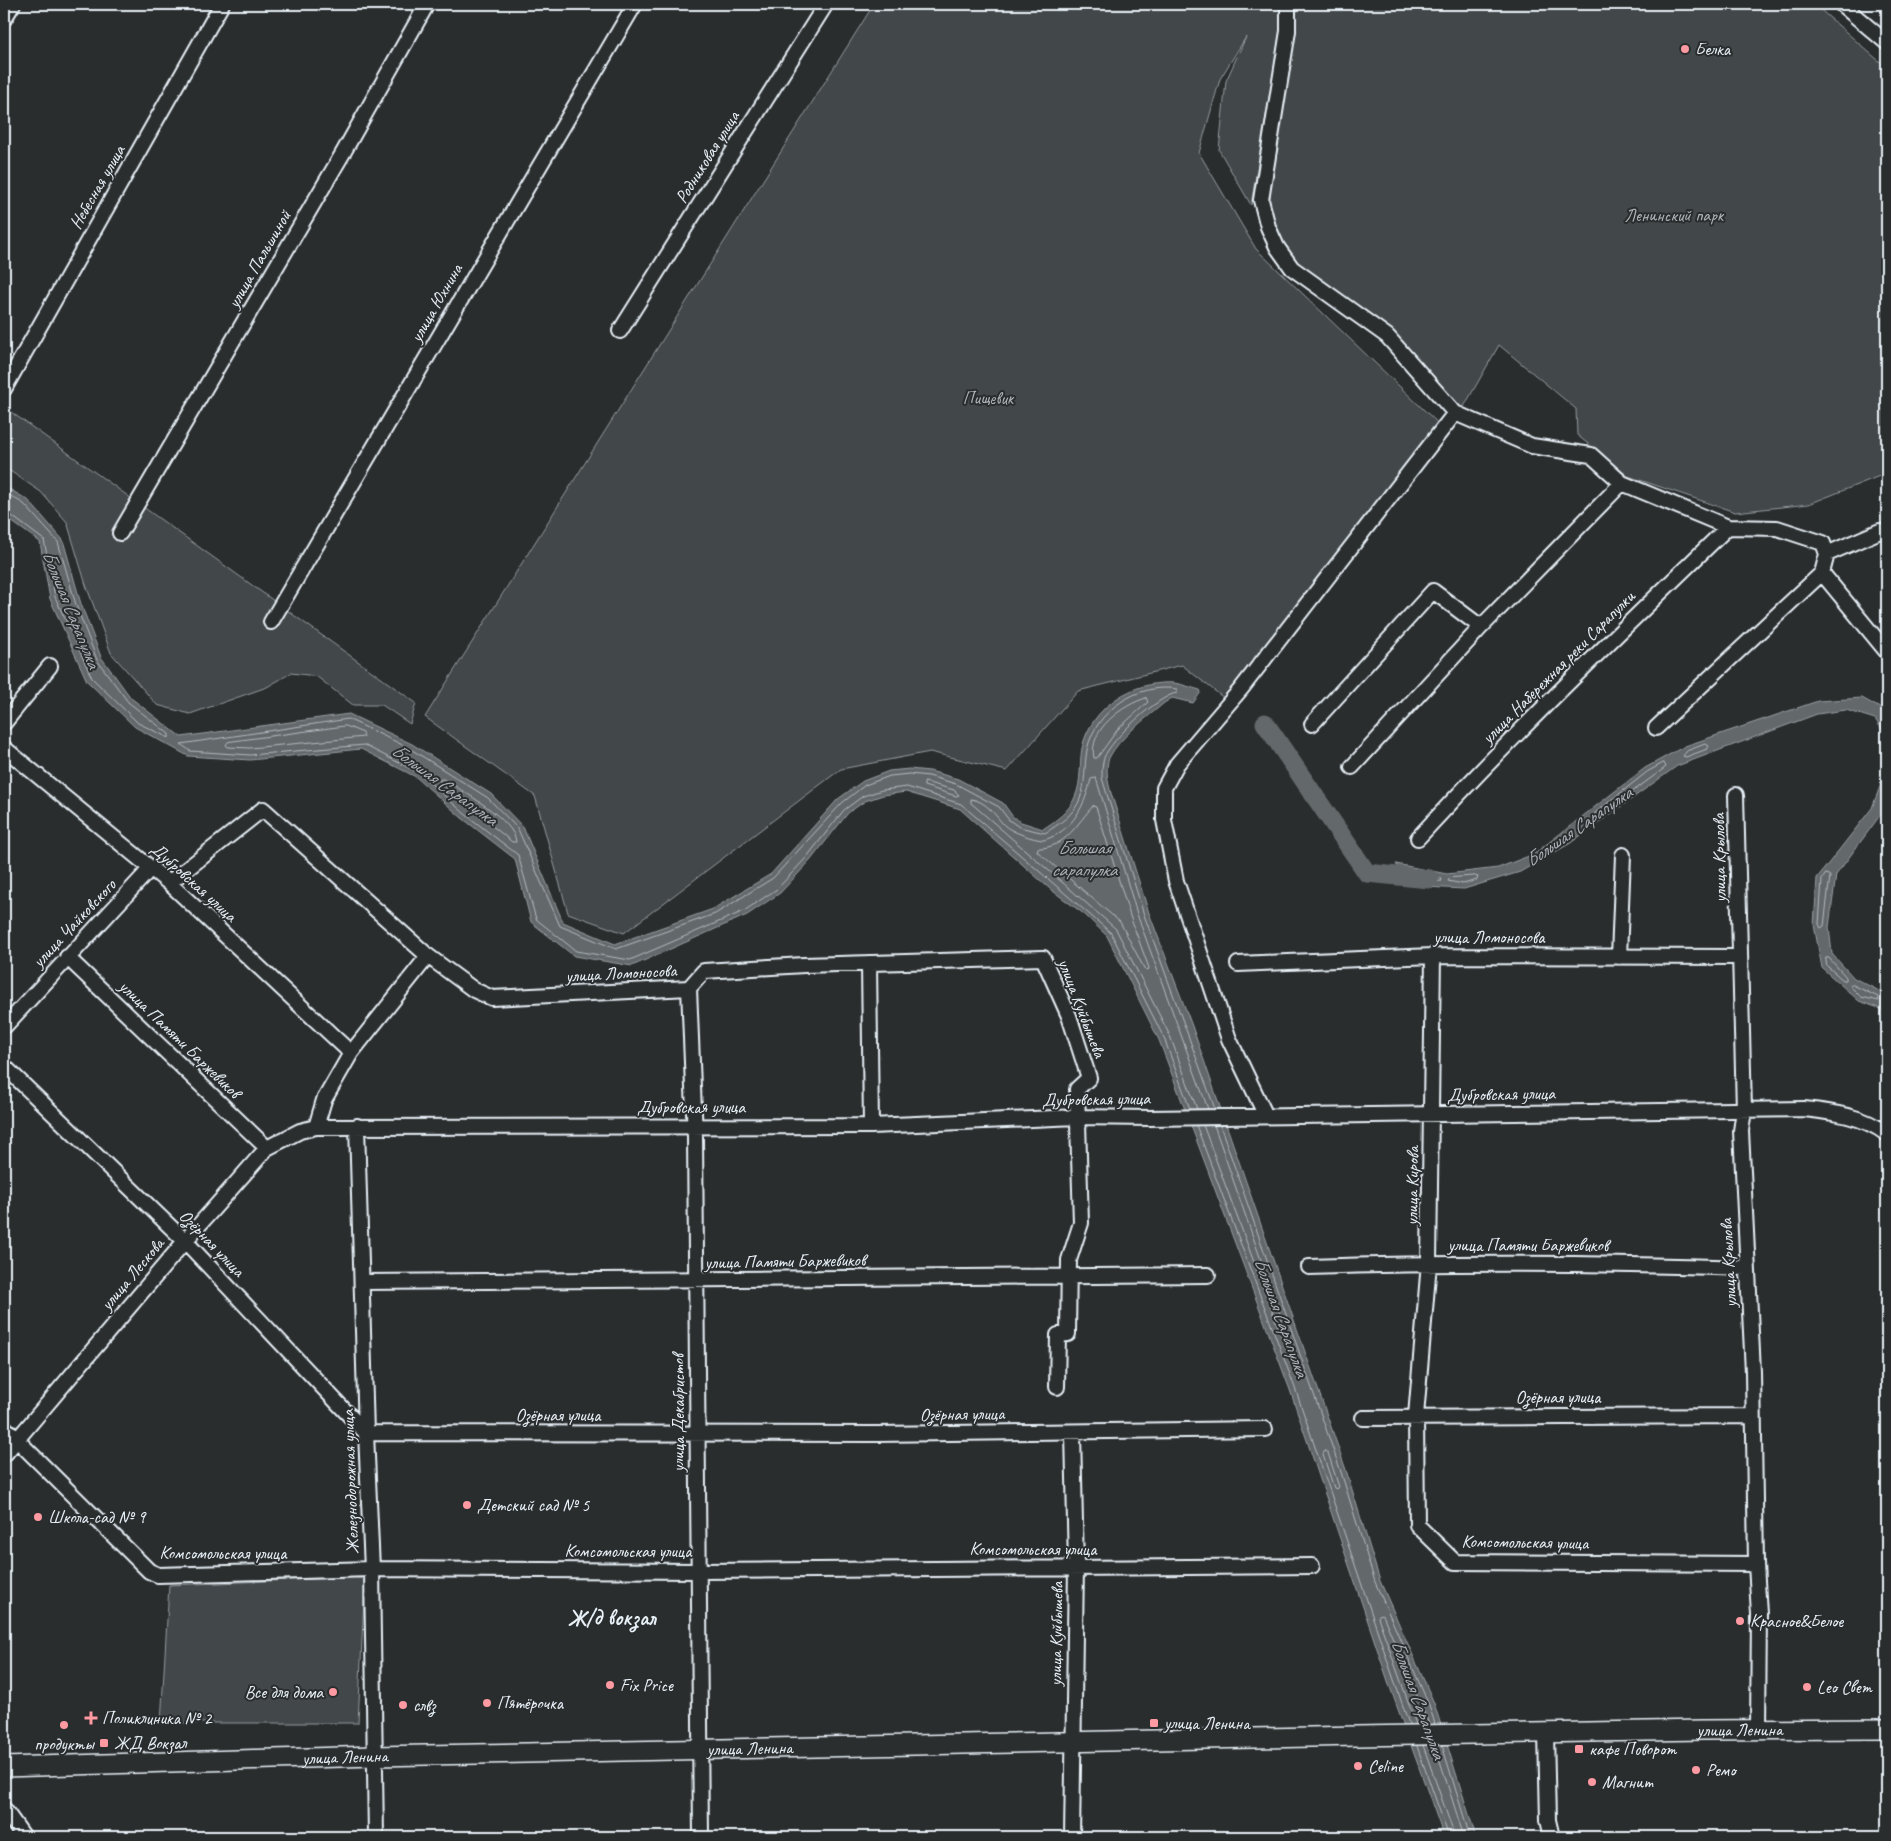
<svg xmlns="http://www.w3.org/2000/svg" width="1891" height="1841" font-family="Caveat,sans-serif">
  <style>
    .green { fill: #424648; stroke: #959ca0 }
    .water { fill: #63686b; stroke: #989fa3 }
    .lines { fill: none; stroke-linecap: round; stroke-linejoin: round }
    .shore { stroke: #b3bac0; stroke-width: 1 }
    .river { stroke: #63686b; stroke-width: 19 }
    .minor-casing { stroke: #e8f1f8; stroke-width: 18 }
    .major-casing { stroke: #e8f1f8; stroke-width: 22 }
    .minor { stroke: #2a2d2e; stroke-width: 14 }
    .major { stroke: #2a2d2e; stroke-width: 19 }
    .poi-dot { fill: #ff9aa2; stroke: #2a2d2e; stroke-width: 2 }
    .labels { text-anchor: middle; stroke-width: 4; stroke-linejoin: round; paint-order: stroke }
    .poi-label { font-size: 18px; fill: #e8f1f8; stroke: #2a2d2e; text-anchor: start }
    .street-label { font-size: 18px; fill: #e8f1f8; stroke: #2a2d2e }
    .park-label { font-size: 18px; fill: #aeb5ba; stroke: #2a2d2e }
    .water-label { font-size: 19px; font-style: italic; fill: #acb3b9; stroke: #2a2d2e }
    .district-label { font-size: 22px; font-weight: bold; fill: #e8f1f8; stroke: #2a2d2e }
  </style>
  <rect width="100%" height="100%" fill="#2a2d2e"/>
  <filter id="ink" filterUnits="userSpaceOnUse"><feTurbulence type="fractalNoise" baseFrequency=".02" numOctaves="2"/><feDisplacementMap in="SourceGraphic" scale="10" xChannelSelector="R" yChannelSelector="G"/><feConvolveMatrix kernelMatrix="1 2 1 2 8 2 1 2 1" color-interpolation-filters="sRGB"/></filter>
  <g filter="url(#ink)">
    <path class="green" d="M874,4h406l2,16 -31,185 -32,-55 7,-69 20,-44 -26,42 -21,74 57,96 189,181 -220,269 -43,-34 -104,26 -71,80 -77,-19 -89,17 -217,164 -56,-20 -33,-117 -110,-79z
      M1298,4h516l73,64v405l-78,31 -74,8 -107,-36 -51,-41 -1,-26 -77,-64 -38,67 -61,-67 -104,-74 -32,-68z
      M4,407l412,296 -6,21 -28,-19h-29l-37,-29 -25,-3 -24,14 -77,27 -33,-9 -46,-52 -25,-68 -19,-63 -26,-30 -31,-21 -6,-1z
      M365,1577l-7,146h-197l8,-138z"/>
    <path class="water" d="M4,486l24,14 35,40 18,64 20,53 30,41 50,39 168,-23 63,30 79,50 32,33 40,95 52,22 98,-35 58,-35 67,-75 25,-18 26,-10 20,-2 21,2 28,8 45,24 10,14 8,5 22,7c12,-8 26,-17 32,-32 7,-16 4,-33 7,-49 9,-41 51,-68 92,-65 8,1 18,5 26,7l1,2 -8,11 -21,-5 -8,5c-18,16 -44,33 -55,55 -4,11 -1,24 2,35l38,120 43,113 154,444 34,111 54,122 42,134h-32l-54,-150 -100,-297 -131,-350 -52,-104 -23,-22 -34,-25 -90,-80 -54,-17 -23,3 -18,6 -17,12 -38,48 -30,32 -33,22 -115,51 -58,-10 -43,-34 -16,-63 -53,-41 -46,-41 -55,-28 -111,11 -62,-4 -53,-29 -48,-46 -37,-82 -10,-57 -36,-26z
      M1862,698l25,14v25l-12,-18 -29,-9 -29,4 -140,52 -108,78 -49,28 -56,17 -40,-2 -21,-11 -7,-12 51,10 51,-6 36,-14 111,-86 40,-22 133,-45z
      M1887,768v38l-51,69 -7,52 3,27 22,24 33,17v16l-28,-10 -37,-33 -8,-43 3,-47 55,-70z"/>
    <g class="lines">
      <path class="shore" d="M4,492l20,12 34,38 18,63 21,55 31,42 41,32v4l-31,-15 -46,-45 -37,-81 -11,-57 -36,-27 -4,-1
        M1146,698l2,4 -30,27 -21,29h-3c-6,-29 29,-53 52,-60z
        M346,726l17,7 1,4 -114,11 -22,-1 -2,-2 2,-3z
        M1706,744l3,2 -2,3 -21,8 -3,-1 4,-5z
        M1664,763l2,4 -68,50h-4l1,-4 52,-41z
        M443,779c18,11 72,41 73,63h-4l-72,-59v-3z
        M925,782l29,8 5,5 -3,1 -32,-10z
        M1093,806l3,1 35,112 18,49 -1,3 -3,-1 -25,-48 -83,-71 1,-3c27,1 40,-26 55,-42z
        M1421,874l20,4 1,3 -16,1 -7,-4z
        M1826,874l4,2 -6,50 -3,2 -2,-4 3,-44z
        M1475,876l3,1 -1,3 -14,4 -15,-3 2,-3z
        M1826,958h3l17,19v3h-3l-16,-14z
        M1851,984l27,13 1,4 -18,-4 -10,-10z
        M1190,1109l-26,-71 -53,-105 -150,-129 -54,-17 -25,3 -19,6 -19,14 -38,48 -29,31 -33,22 -114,49 -54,-9 -40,-32 -18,-64 -53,-41 -46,-41 -55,-28 -114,10 -60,-4 -9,-7 167,-25 61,29 79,50 30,31 42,97 56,23 99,-35 58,-36 69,-75 23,-18 25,-9 19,-2 20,2 27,8 43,23 10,13 10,7 26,6c14,-9 29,-18 35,-34 6,-16 4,-33 7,-49 8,-39 51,-68 90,-61v4c-18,2 -67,47 -73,65 -2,6 -2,14 -2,20l42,137 71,194
        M1197,1109l-27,-73 -54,-107 -145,-126v-4c15,2 24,16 33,26 7,7 31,15 40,15 29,-9 41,-35 47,-61l5,-1 42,139 70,192
        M1196,1125l99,263 114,336
        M1203,1125l84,226 3,1 2,-3 -78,-224
        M1220,1125l121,347 34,110 54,123 6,19
        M1325,1451l3,2 11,34 -2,2 -3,-1 -11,-33z
        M1416,1724l-38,-107 2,-3 3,1 46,109
        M1423,1745l32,92
        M1435,1745l29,92
        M1442,1745l28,92
        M1417,1746l32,91"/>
      <path class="river" d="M1265,723l102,150 62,6"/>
      <defs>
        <path id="minor" d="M1288,4v27l-27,169 7,27 9,20 15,21 95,68 68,77 77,33 59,9 31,28 106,44 49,1 46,15 4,11 -5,19 65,79
          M1841,4l46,39
          M4,19l9,-15
          M620,331l206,-327
          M4,389l218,-385
          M120,533l223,-380 84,-149
          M1827,554l53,-23
          M271,622l364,-618
          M4,723l46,-57
          M1312,724l121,-133 48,36
          M1656,728l166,-155
          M4,748l165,135 182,170
          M1352,767l129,-140 141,-144
          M1736,795l8,315 -3,21 12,241 3,192 3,50 -1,116
          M1418,838c99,-108 205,-209 310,-311
          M169,883l94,-74 165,147 46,34 18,8 197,-10 15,-17 100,-6 239,-7 26,58 20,62 -12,11 4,134 -12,37 -1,74 -10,1 -1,52
          M1433,956l-4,307 -13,153 1,109 38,37 301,2
          M67,957l200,191
          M1619,957l4,-102
          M869,963l2,163
          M1238,964l195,-8 307,1
          M689,988l6,149 6,700
          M4,1027l147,-159
          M4,1066l181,175 181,192 511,1 388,-5
          M1266,1116l-37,-77 -53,-158 -12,-61v-32l13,-24 64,-75 214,-276
          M357,1126l9,307 6,136 4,268
          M316,1127l8,-27 27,-47 77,-97
          M1309,1267c146,-5 292,-4 438,1
          M363,1282l845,-7
          M1363,1418l390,-2
          M4,1427l145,144 9,4 214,-6 326,2 614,-5
          M4,1455l181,-214 82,-93 33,-17 16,-4 555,-1 206,-9 72,1 655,-9c28,3 60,7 83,25
          M1546,1733l2,87 4,17
          M4,1809l20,28
          M1072,1837l4,-270 -3,-135"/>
        <g id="major">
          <path id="s1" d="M4,1767l371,-11 982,-20 346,-6 184,-1"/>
        </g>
      </defs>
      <use href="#minor" class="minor-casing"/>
      <use href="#major" class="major-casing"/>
      <use href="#minor" class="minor"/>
      <use href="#major" class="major"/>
    </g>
  </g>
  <g class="poi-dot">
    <circle cx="1685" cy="49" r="5"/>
    <circle cx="467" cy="1505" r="5"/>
    <circle cx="38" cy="1517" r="5"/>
    <circle cx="1740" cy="1621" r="5"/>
    <circle cx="610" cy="1685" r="5"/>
    <circle cx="1807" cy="1687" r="5"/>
    <circle cx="333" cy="1692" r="5"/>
    <circle cx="487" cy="1703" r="5"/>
    <circle cx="403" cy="1705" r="5"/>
    <path d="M88.5 1710.5h5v5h5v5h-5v5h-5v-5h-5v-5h5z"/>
    <rect x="1149" y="1718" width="10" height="10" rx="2.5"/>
    <circle cx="64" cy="1725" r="5"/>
    <rect x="99" y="1738" width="10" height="10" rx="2.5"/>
    <rect x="1574" y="1744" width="10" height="10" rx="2.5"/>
    <circle cx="1358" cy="1766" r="5"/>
    <circle cx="1696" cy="1770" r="5"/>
    <circle cx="1592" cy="1782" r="5"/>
  </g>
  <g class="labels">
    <g class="poi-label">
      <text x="1695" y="55">Белка</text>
      <text x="477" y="1511">Детский сад № 5</text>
      <text x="48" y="1523">Школа-сад № 9</text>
      <text x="1750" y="1627">Красное&amp;Белое</text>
      <text x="620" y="1691">Fix Price</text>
      <text x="1817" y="1693">Leo Свет</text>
      <text x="323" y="1698" text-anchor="end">Все для дома</text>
      <text x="497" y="1709">Пятёрочка</text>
      <text x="413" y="1711">слвз</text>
      <text x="102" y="1724">Поликлиника № 2</text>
      <text x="1164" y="1729">улица Ленина</text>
      <text x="114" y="1749">ЖД Вокзал</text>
      <text x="64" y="1750" text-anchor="middle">продукты</text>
      <text x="1589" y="1755">кафе Поворот</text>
      <text x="1368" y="1772">Celine</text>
      <text x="1706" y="1776">Ремо</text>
      <text x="1602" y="1788">Магнит</text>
    </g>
    <g class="street-label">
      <text transform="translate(707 157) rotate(-58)" y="6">Родниковая улица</text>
      <text transform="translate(97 187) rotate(-60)" y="6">Небесная улица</text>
      <text transform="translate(259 259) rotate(-60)" y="6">улица Пальшиной</text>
      <text transform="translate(436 303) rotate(-60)" y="6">улица Юхнина</text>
      <text transform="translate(1558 667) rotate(-45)" y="6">улица Набережная реки Сарапулки</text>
      <text transform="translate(1719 858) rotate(-91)" y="6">улица Крылова</text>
      <text transform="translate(194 882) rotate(42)" y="6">Дубровская улица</text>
      <text transform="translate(74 923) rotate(-47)" y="6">улица Чайковского</text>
      <text x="1489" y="943">улица Ломоносова</text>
      <text transform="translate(621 973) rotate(-3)" y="6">улица Ломоносова</text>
      <text transform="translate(1082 1008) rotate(69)" y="6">улица Куйбышева</text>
      <text transform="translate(180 1039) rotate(44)" y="6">улица Памяти Баржевиков</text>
      <text transform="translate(1501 1094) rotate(-1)" y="6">Дубровская улица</text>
      <text transform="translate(1096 1099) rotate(-1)" y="6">Дубровская улица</text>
      <text x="691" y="1113">Дубровская улица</text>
      <text transform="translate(1412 1186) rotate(-89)" y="6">улица Кирова</text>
      <text transform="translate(212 1243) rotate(46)" y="6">Озёрная улица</text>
      <text x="1528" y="1251">улица Памяти Баржевиков</text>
      <text transform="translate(785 1261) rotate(-1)" y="6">улица Памяти Баржевиков</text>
      <text transform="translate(1728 1263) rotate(-93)" y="6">улица Крылова</text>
      <text transform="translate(132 1274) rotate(-50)" y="6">улица Лескова</text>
      <text x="1558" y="1403">Озёрная улица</text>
      <text transform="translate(678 1413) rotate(-90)" y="6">улица Декабристов</text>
      <text transform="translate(962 1414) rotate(-1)" y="6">Озёрная улица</text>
      <text x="558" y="1421">Озёрная улица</text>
      <text transform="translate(350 1482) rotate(-92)" y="6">Железнодорожная улица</text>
      <text transform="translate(1525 1542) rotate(1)" y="6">Комсомольская улица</text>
      <text x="1033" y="1555">Комсомольская улица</text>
      <text x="628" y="1557">Комсомольская улица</text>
      <text x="223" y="1559">Комсомольская улица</text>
      <text transform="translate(1056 1634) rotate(-89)" y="6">улица Куйбышева</text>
      <text dy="6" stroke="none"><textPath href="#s1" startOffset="1736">улица Ленина</textPath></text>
      <text dy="6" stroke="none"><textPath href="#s1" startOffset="746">улица Ленина</textPath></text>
      <text dy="6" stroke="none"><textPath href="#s1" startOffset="341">улица Ленина</textPath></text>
    </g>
    <g class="park-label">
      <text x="1674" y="221">Ленинский парк</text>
      <text x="988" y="404">Пищевик</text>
    </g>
    <g class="water-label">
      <text transform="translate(72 609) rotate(68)" y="7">Большая Сарапулка</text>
      <text transform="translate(445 784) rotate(36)" y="7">Большая Сарапулка</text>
      <text transform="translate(1578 826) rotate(-35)" y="7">Большая Сарапулка</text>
      <text x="1084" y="854">Большая<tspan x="1084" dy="22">сарапулка</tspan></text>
      <text transform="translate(1282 1317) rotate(70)" y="7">Большая Сарапулка</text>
      <text transform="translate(1419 1699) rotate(70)" y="7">Большая Сарапулка</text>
    </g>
    <g class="district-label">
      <text x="612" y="1625">Ж/д вокзал</text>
    </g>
  </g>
  <rect width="1891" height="1841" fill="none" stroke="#2a2d2e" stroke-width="20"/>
  <rect x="10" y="10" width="1871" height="1821" fill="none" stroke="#e8f1f8" stroke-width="2" filter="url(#ink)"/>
</svg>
